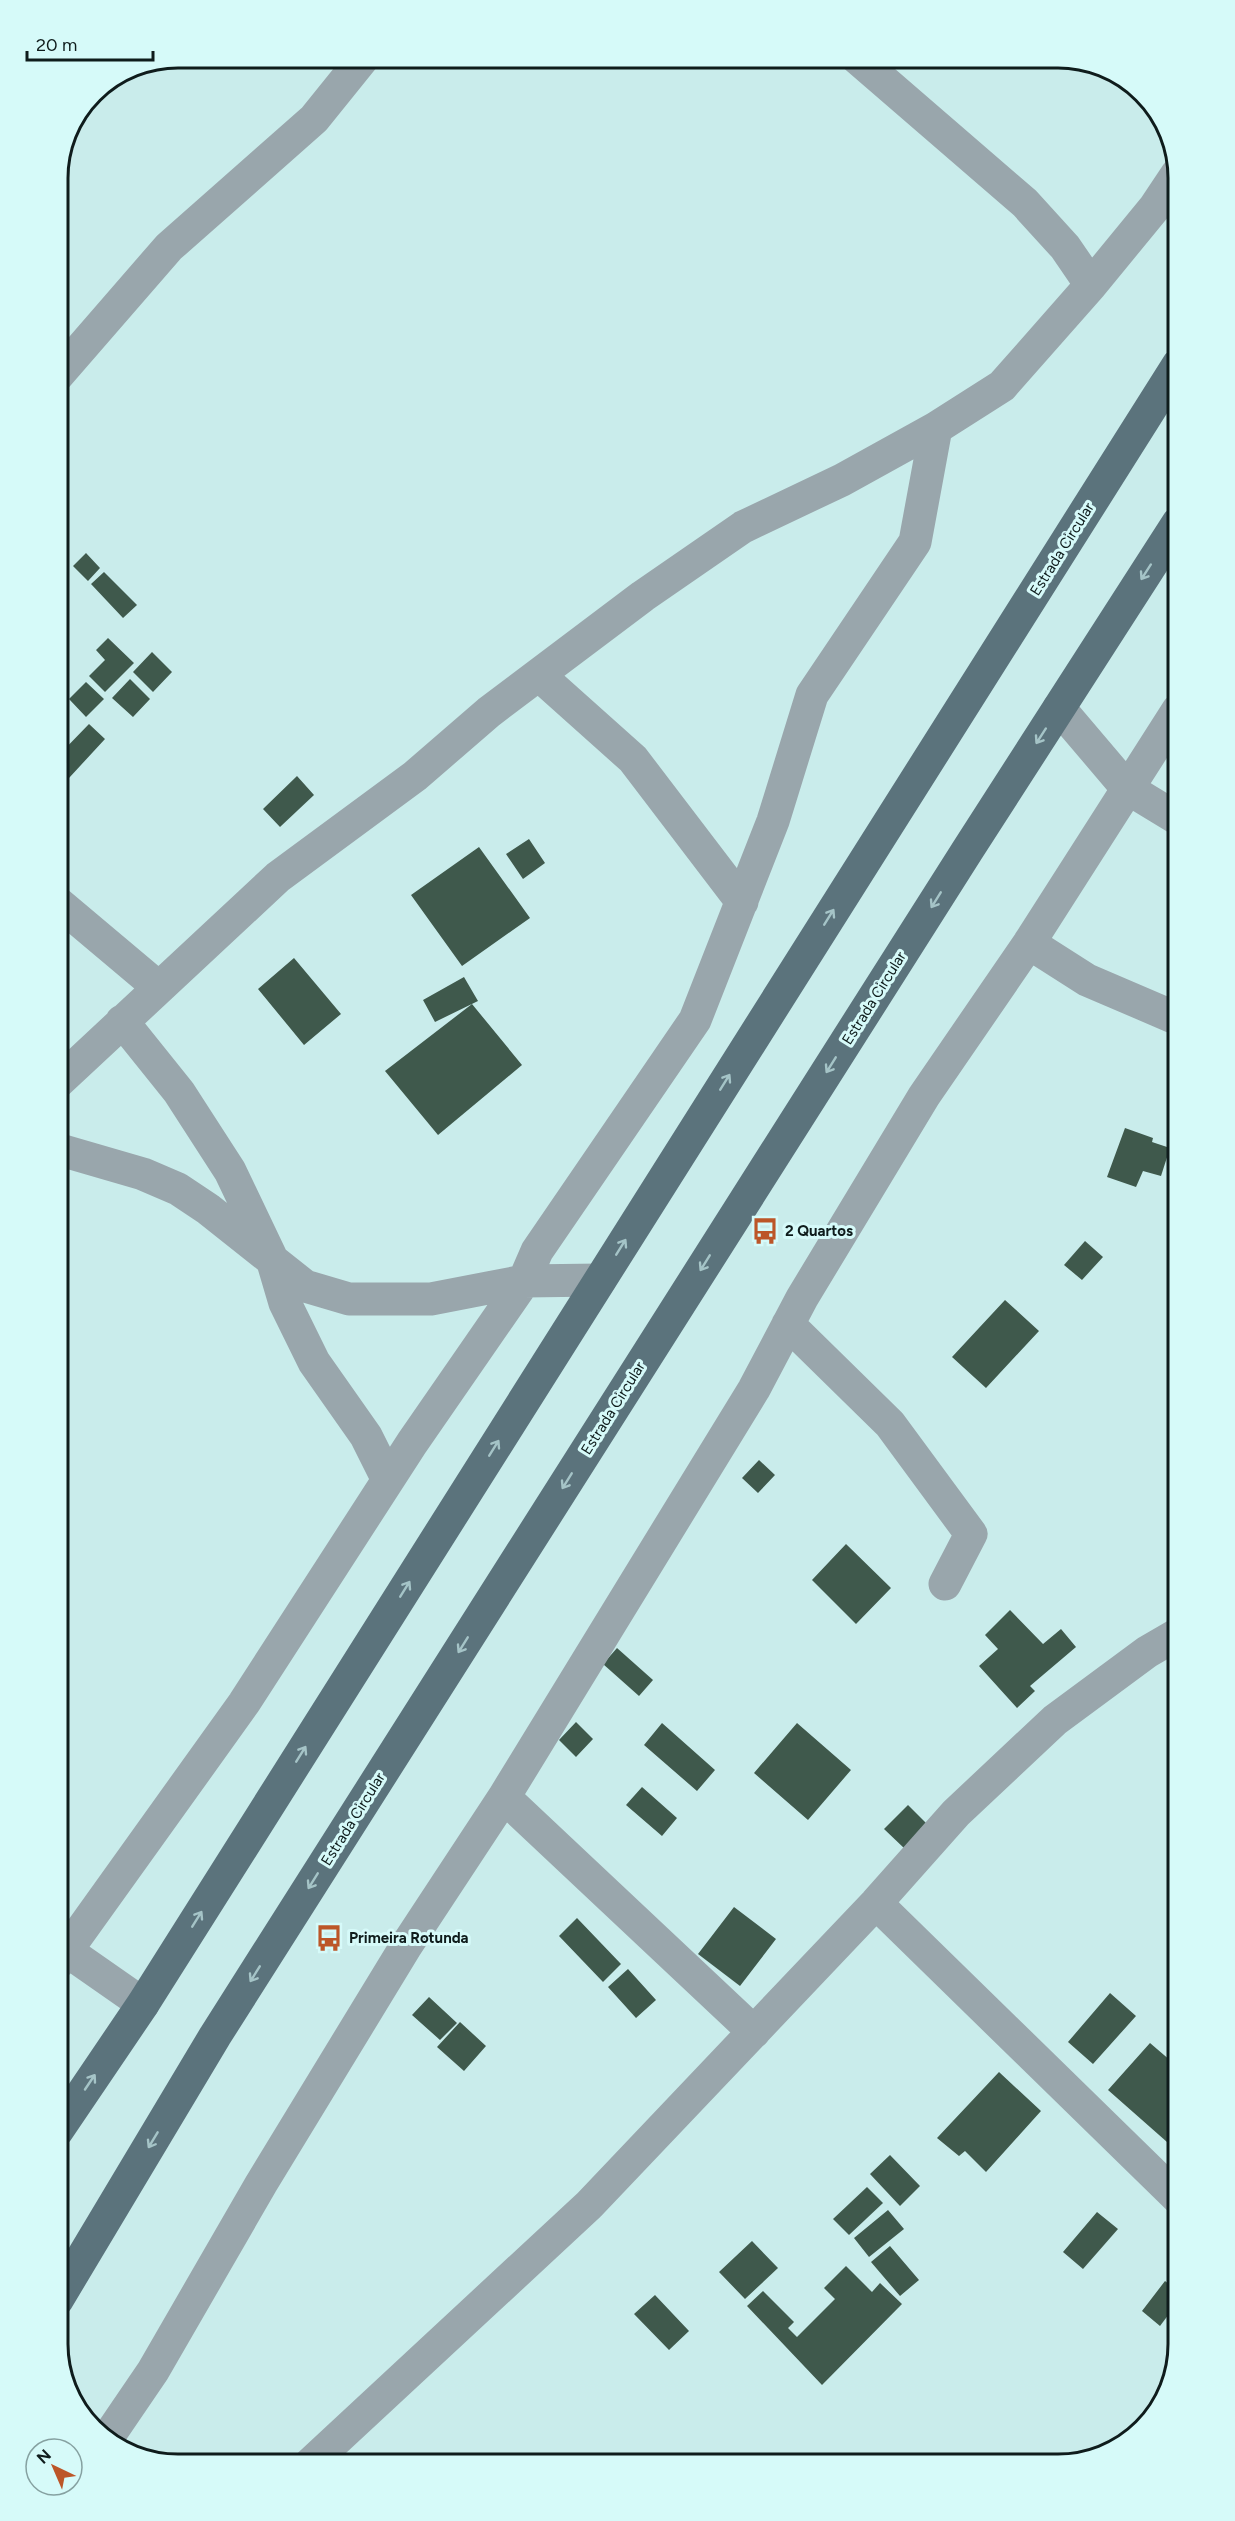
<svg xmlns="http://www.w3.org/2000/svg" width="1235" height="2521" font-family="Figtree,sans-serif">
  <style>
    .building { fill: #3f594c }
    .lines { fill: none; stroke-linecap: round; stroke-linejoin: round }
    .street { stroke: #99a6ac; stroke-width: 33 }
    .primary { stroke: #5b737c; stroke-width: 33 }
    .oneway { stroke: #a5c4c7 }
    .labels { text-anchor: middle; stroke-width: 6; stroke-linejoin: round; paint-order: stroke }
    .street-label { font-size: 15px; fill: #0f1c1c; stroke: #d6faf9 }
    .poi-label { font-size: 15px; font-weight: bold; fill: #0f1c1c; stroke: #d6faf9; text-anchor: start }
    .rim { fill: none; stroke: #0f1c1c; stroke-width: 3 }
  </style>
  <rect width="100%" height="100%" fill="#c9eceb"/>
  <path class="building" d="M86,553l14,15 -12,13 -15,-15z
    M104,572l33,33 -14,13 -32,-34z
    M108,638l26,25 -29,29 -16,-16 16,-16 -9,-10z
    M152,652l20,20 -19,20 -20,-20z
    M130,679l20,20 -17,18 -21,-19z
    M86,682l18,17 -18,18 -17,-18z
    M89,724l16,15 -48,52v-34z
    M297,776l17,19 -34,32 -17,-18z
    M529,839l16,24 -22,16 -17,-25z
    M479,847l51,71 -68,48 -51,-71z
    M294,958l47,56 -37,31 -46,-56z
    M464,977l14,24 -43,21 -12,-22z
    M472,1004l50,61 -84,70 -53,-64z
    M1125,1128l28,10 -1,4 18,6 -9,28 -18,-5 -7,16 -29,-10z
    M1177,1210h1v39l-11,-5z
    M1085,1241l18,16 -21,23 -18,-15z
    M1005,1300l34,31 -53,57 -34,-31z
    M759,1460l16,15 -17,18 -16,-15z
    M846,1544l45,44 -35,36 -44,-44z
    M1010,1610l33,34 18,-15 15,18 -46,39 5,5 -18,17 -38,-42 19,-17 -13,-14z
    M617,1648l36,32 -14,16 -36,-32z
    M576,1722l17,17 -17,18 -17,-17z
    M662,1723l53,47 -18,21 -53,-46z
    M797,1723l54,47 -43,50 -54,-47z
    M642,1787l35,31 -15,18 -36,-31z
    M908,1805l21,21 -24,23 -21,-20z
    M734,1907l42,32 -36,47 -42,-32z
    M577,1918l44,46 -18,18 -44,-46z
    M628,1969l28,31 -20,18 -28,-31z
    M1110,1993l26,23 -43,48 -25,-22z
    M429,1997l28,26 -17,17 -28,-25z
    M460,2022l26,24 -22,25 -27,-24z
    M1150,2043l28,24v62l-11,13 -59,-52z
    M999,2072l42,39 -55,61 -21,-21 -6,5 -22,-18z
    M890,2155l30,31 -20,20 -30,-32z
    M867,2187l16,16 -34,32 -16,-16z
    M888,2210l16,19 -35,28 -15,-19z
    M1097,2212l21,17 -35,40 -20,-17z
    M752,2241l26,27 -33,31 -26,-27z
    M890,2246l29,34 -19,16 -29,-34z
    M846,2266l26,26 8,-9 22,21 -80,81 -75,-79 16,-15 31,31 -6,6 9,9 38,-38 -11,-11z
    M1165,2281l13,10v11l-18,24 -18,-15z
    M655,2295l34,36 -20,19 -35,-36z"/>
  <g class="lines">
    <path class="street" d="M856,57l169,146 40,44 26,38
      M57,376l112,-129 145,-128 50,-62
      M539,675l94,84 109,143
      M1059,708l68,80 51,31
      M57,902l101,85
      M1029,943l58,37 91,39
      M122,1021l57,71 51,79 42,88 13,44 29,59 52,74 22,44
      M57,1083l221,-206 137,-101 74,-64 154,-116 100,-69 99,-47 94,-52 66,-42 89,-101 64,-78 22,-33
      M57,1149l86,25 35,15 30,20 97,77 44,13h82l93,-18 76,-1
      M788,1324l102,100 81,110 -26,50
      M504,1797l250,235
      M876,1903l302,295
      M57,1944l86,60
      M57,1964l187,-261 168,-260 112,-162 13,-30 158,-231 78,-199 39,-126 103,-153 21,-114
      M106,2440l47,-69 108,-187 145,-238 98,-149 250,-408 48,-91 122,-202 105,-153 149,-233
      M310,2464l279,-259 287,-302 80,-90 99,-93 92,-68 31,-18"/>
    <path class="primary" d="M57,2131l86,-127 1035,-1639
      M57,2300l158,-264 752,-1185 211,-328"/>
  </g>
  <defs><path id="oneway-shaft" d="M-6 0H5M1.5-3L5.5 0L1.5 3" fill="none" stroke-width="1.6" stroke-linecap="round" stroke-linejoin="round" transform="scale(1.5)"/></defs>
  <g class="oneway">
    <use href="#oneway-shaft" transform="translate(1146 572) rotate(123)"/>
    <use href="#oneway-shaft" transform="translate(1041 736) rotate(123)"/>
    <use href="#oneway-shaft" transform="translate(936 900) rotate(122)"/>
    <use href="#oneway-shaft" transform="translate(829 917) rotate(-58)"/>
    <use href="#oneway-shaft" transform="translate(831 1065) rotate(122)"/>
    <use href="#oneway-shaft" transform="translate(725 1082) rotate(-58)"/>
    <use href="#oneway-shaft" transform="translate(621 1247) rotate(-58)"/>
    <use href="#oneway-shaft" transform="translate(705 1263) rotate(122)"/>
    <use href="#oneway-shaft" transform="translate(494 1448) rotate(-58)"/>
    <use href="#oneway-shaft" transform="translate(567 1481) rotate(122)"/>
    <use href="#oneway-shaft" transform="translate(405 1589) rotate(-58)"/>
    <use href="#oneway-shaft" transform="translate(463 1645) rotate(122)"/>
    <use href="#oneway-shaft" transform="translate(301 1754) rotate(-58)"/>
    <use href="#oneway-shaft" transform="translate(313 1881) rotate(122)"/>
    <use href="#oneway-shaft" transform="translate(197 1919) rotate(-58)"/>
    <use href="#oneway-shaft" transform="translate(255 1974) rotate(122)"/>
    <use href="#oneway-shaft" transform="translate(90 2082) rotate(-56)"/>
    <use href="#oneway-shaft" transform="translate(153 2140) rotate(121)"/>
  </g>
  <defs>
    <symbol id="bus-bare" viewBox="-9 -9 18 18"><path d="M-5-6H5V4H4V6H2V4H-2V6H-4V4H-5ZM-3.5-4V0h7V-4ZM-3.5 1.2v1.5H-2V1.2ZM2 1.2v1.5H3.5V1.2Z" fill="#bc5628" stroke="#d6faf9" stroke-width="2.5" paint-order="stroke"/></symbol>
  </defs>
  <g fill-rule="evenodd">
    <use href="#bus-bare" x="746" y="1212" width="38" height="38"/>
    <use href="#bus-bare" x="310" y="1919" width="38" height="38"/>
  </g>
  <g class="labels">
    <g class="street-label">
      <text transform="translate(1062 549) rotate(-58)" y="5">Estrada Circular</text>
      <text transform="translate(874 998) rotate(-58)" y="5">Estrada Circular</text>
      <text transform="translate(613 1408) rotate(-58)" y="5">Estrada Circular</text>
      <text transform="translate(353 1819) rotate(-58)" y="5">Estrada Circular</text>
    </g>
    <g class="poi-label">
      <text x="785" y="1236">2 Quartos</text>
      <text x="349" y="1943">Primeira Rotunda</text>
    </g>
  </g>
  <path d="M0 0H1235V2521H0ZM178 68H1058A110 110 0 0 1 1168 178V2344A110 110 0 0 1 1058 2454H178A110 110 0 0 1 68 2344V178A110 110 0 0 1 178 68Z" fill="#d6faf9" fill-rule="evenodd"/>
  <path class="rim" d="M178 68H1058A110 110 0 0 1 1168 178V2344A110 110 0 0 1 1058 2454H178A110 110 0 0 1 68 2344V178A110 110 0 0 1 178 68Z"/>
  <g transform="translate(54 2467) rotate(316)"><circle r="28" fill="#d6faf9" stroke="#86a1a1" stroke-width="1.5"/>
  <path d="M0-4.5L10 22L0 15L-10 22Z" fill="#bc5628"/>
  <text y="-9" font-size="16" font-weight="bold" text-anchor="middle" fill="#0f1c1c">N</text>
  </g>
  <path d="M27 51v9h126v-9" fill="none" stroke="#0f1c1c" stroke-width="3"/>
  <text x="36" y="51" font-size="18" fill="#0f1c1c" stroke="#d6faf9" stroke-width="4.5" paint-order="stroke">20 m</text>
</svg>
